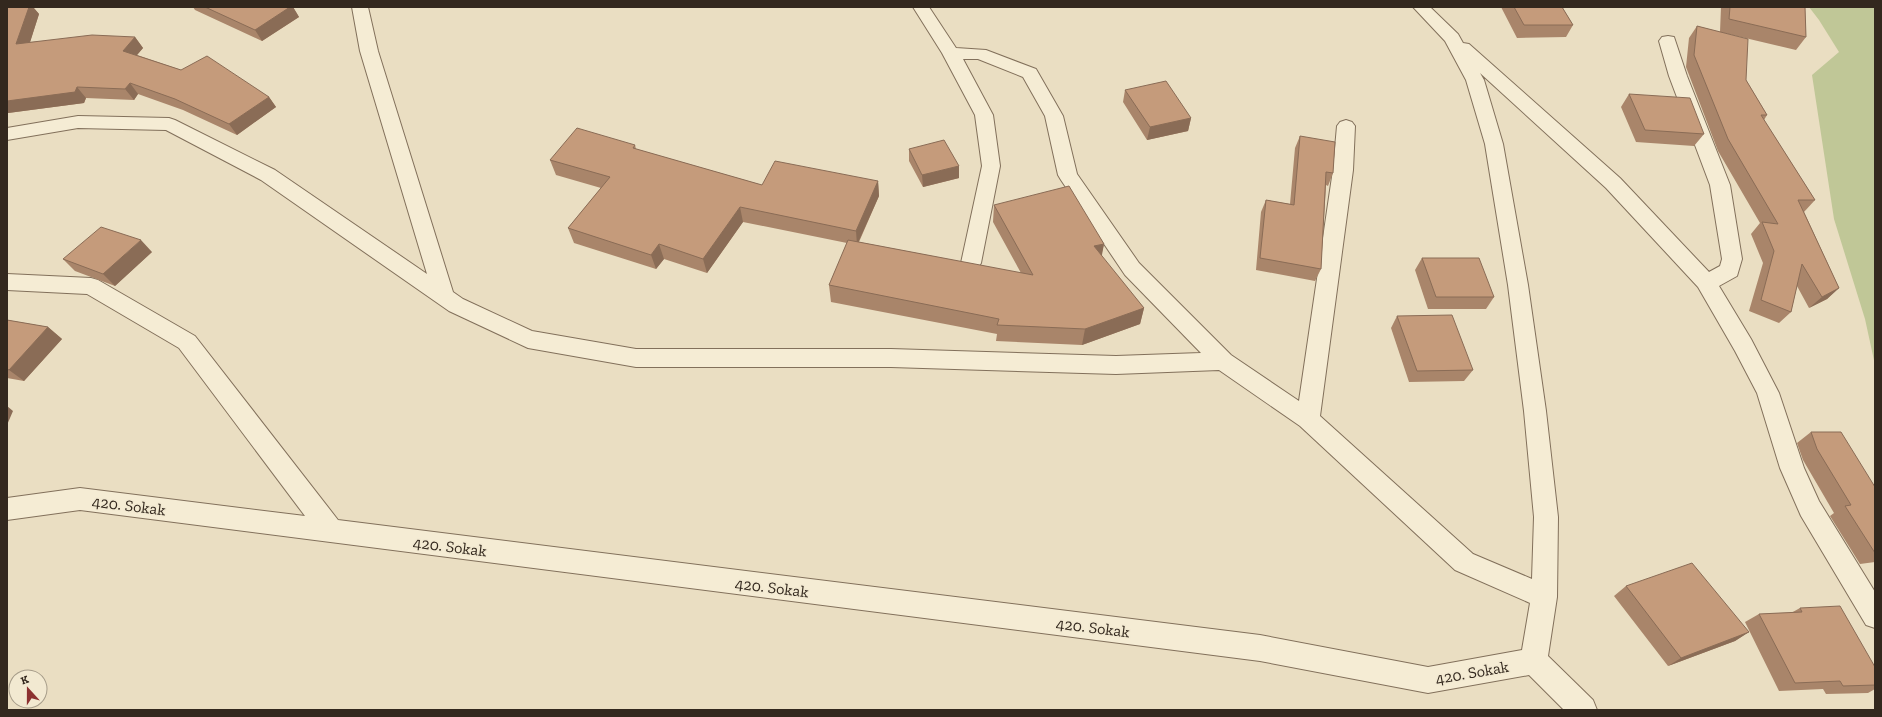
<svg xmlns="http://www.w3.org/2000/svg" width="1882" height="717" font-family="'Zilla Slab',serif">
  <style>
    .green { fill: #c0c797 }
    .lines { fill: none; stroke-linecap: round; stroke-linejoin: round }
    .minor-casing { stroke: #82705b; stroke-width: 2 }
    .minor { fill: #f5ecd4; fill-rule: evenodd }
    .wall { fill: #a9856a }
    .shaded-wall { fill: #8a6c56 }
    .building { fill: #c59b7b; stroke: #8a6c56 }
    .labels { text-anchor: middle; stroke-width: 3; stroke-linejoin: round; paint-order: stroke }
    .street-label { font-size: 16px; fill: #33281e; stroke: #f2e9d1 }
  </style>
  <rect width="100%" height="100%" fill="#eadec2"/>
  <path class="green" d="M1809,7h66v358l-10,-46 -31,-100 -22,-144 27,-23 -20,-32z"/>
  <g class="lines">
    <defs>
      <path id="minor" d="M352,7h16l10,44 75,241 10,7 69,32 104,18h255l225,7 85,-3 -76,-78 -64,-95 -3,-5 -13,-59 -22,-39 -45,-18h-15l30,56 7,51 -19,97 -3,5 -7,3 -7,-3 -3,-5 21,-97 -7,-51 -33,-62 -29,-46h16l27,41 30,2 50,19 27,47 14,58 62,89 92,92 68,46 34,-231 4,-44 3,-4 6,-2 6,2 3,4 -2,44 -33,246 153,138 59,25 2,-62 -10,-106 -16,-126 -23,-141 -19,-64 -21,-39 -32,-34h17l28,27 5,9 6,1 151,134 89,94 11,-6 2,-7 -12,-74 -41,-109 -10,-35 3,-4 6,-1 6,1 13,39 43,109 12,74 -5,17 -18,10 32,53 28,54 25,75 15,33 56,91v36l-9,-3 -65,-109 -21,-48 -23,-75 -22,-42 -37,-64 -92,-99 -126,-115 4,7 19,64 25,141 18,126 12,106 -1,80 -9,59 45,44 4,10h-33l-35,-35 -101,18 -168,-32 -1180,-151 -73,10v-22l73,-10 225,28 -126,-168 -92,-54 -80,-4v-16l84,4 7,2 97,56 143,184 922,115 168,32 94,-17 8,-47 -75,-33 -155,-144 -81,-56 -103,4 -225,-7h-255l-108,-19 -79,-37 -188,-131 -95,-50 -88,-2 -71,12v-12l71,-12 91,2 6,2 100,50 152,104 -67,-223z"/>
    </defs>
    <use href="#minor" class="minor-casing"/>
    <use href="#minor" class="minor"/>
  </g>
  <path class="wall" d="M7,7h26l6,7 -9,28 105,-5 8,11 -6,7 44,15 88,27 7,10 -39,28 -54,-25 -45,-16 -4,6 -48,-2 -2,5 -76,10 -1,4z
    M193,7h100l6,10 -37,24 -67,-31z
    M1501,7h61l11,18 -7,12 -49,1z
    M1721,7h84l1,30 -10,13 -72,-17 22,47 21,35 -3,5 51,80 -11,12 35,76 -12,11 -18,9 -12,-22 -6,26 -12,11 -30,-12 14,-48 -12,-29 9,-11 -42,-72 -32,-84 3,-29 8,-12 23,6z
    M1125,90l66,28 -3,13 -41,9 -24,-38z
    M1629,94l75,40 -10,12 -58,-4 -15,-35z
    M1300,136l33,37 -5,13 -2,-1 -5,84 -6,12 -59,-11 5,-58 5,-12 24,4 5,-56z
    M635,145l1,4 126,36 116,-4 1,15 -20,46 162,31 -28,-51 1,-17 110,39 -3,12 43,52 -4,16 -58,21 -86,-4 1,-7 -166,-32 -2,-17 18,-42 -104,-21 -36,51 -43,-14 -8,10 -82,-26 -6,-15 33,-40 -45,-13 -6,-15z
    M909,149l50,17v12l-36,9 -14,-26z
    M152,252l-37,34 -40,-15 -12,-12z
    M1422,258l72,39 -8,12h-58l-13,-39z
    M1397,316l76,54 -9,11 -55,1 -18,-54z
    M7,320l41,7 14,12 -38,42 -17,-3z
    M1811,432l64,55v75l-15,2 -30,-48 4,-3 -31,-53 -6,-17z
    M1626,586l123,46 -14,9 -67,25 -54,-70z
    M1800,608l75,59v22l-7,4 -42,1 -3,-5 -44,2 -34,-69 14,-8 32,-1z"/>
  <path class="shaded-wall" d="M29,7h4l6,7 -13,41 -10,-11z
    M290,7h3l6,10 -37,24 -7,-11z
    M135,37l8,11 -12,14 -8,-11z
    M130,83l8,11 -4,6 -9,-11z
    M77,87l9,11 -2,5 -76,10 -1,4v-16z
    M269,97l7,10 -39,28 -8,-11z
    M1191,118l-3,13 -41,9 3,-13z
    M959,166v12l-36,9 -1,-12z
    M878,181l1,15 -22,49 -1,-14z
    M740,207l3,15 -36,51 -4,-14z
    M141,240l11,12 -37,34 -12,-12z
    M659,244l5,15 -8,10 -5,-14z
    M1104,244l-3,16 -7,-14z
    M1839,288l-12,11 -18,9 13,-11z
    M1144,308l-4,16 -58,21 3,-16z
    M48,327l14,12 -38,42 -15,-11z
    M7,406l6,5 -6,14z
    M1749,632l-14,9 -67,25 13,-8z"/>
  <path class="building" d="M7,7h22l-13,37 76,-9 43,2 -12,14 58,19 26,-14 62,41 -40,27 -54,-25 -45,-16 -5,6 -48,-2 -2,5 -68,9z
    M205,7h85l-35,23z
    M1514,7h48l11,18h-49z
    M1730,7h75l1,30 -77,-18z
    M1697,26l51,13 -2,41 21,35h-6l54,85h-17l41,88 -17,9 -20,-33 -11,48 -30,-12 13,-49 -12,-29 16,2 -50,-85 -34,-84z
    M1166,81l25,37 -41,9 -25,-37z
    M1629,94l61,4 14,36 -59,-4z
    M577,128l58,17 -2,3 129,37 13,-24 103,20 -22,50 -116,-24 -37,52 -44,-15 -8,11 -83,-27 42,-51 -60,-17z
    M1300,136l35,6 -2,31 -7,-1 -5,97 -61,-11 6,-58 28,5z
    M944,140l15,26 -37,9 -13,-26z
    M1069,186l35,58 -10,2 50,62 -59,21 -88,-4 2,-6 -170,-34 19,-45 185,35 -39,-70z
    M101,227l40,13 -38,34 -40,-15z
    M1422,258h57l15,39h-58z
    M1452,315l21,55 -56,1 -20,-55z
    M7,320l41,7 -39,43 -2,-1z
    M1811,432h30l34,55v66l-30,-47 6,-1 -34,-56z
    M1692,563l57,69 -68,26 -55,-72z
    M1840,606l35,61v18l-32,1 -3,-5 -45,2 -36,-69 43,-2 -2,-4z"/>
  <g class="labels">
    <g class="street-label">
      <text transform="translate(129 505) rotate(7)" y="6">420. Sokak</text>
      <text transform="translate(450 546) rotate(7)" y="6">420. Sokak</text>
      <text transform="translate(772 587) rotate(7)" y="6">420. Sokak</text>
      <text transform="translate(1093 627) rotate(7)" y="6">420. Sokak</text>
      <text transform="translate(1472 672) rotate(-10)" y="6">420. Sokak</text>
    </g>
  </g>
  <rect width="1882" height="717" fill="none" stroke="#33281e" stroke-width="16"/>
  <g transform="translate(28 689) rotate(339)"><circle r="19" fill="#f2e9d1" stroke="#a69c89"/>
  <path d="M0-3L7 15L0 10L-7 15Z" fill="#8c3130"/>
  <text y="-6" font-size="11" font-weight="bold" text-anchor="middle" fill="#33281e">K</text>
  </g>
</svg>
